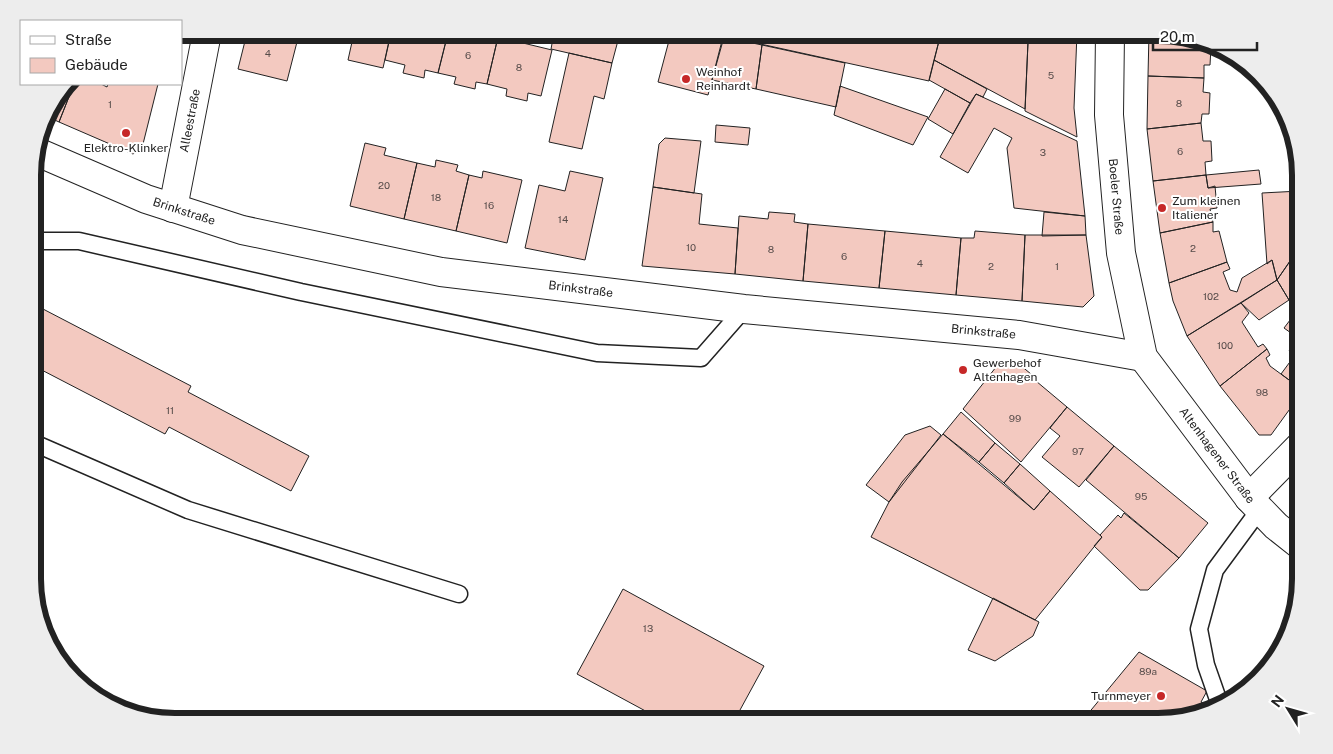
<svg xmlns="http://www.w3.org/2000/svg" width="1333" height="754" font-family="'Public Sans',sans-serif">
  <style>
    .building { fill: #f3c9c0; stroke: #222 }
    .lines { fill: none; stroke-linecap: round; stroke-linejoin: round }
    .lane-casing { stroke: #222; stroke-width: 19 }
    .street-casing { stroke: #222; stroke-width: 30 }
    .secondary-casing { stroke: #222; stroke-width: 30 }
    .lane { stroke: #fff; stroke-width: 16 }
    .street { stroke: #fff; stroke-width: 28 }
    .secondary { stroke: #fff; stroke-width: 28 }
    .poi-dot { fill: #c62828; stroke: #fff; stroke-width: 2 }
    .labels { text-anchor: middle; stroke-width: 4; stroke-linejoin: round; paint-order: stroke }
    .number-label { font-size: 10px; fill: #564c4a }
    .poi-label { font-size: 12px; fill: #222; stroke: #fff; text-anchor: start }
    .street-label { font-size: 12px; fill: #222; stroke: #fff }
    .rim { fill: none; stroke: #222; stroke-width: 6 }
  </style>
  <rect width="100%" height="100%" fill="#fff"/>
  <path class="building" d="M247,33h32l19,5 -11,43 -49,-12z
    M354,33h37l-2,8z
    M354,33l35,8 -6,27 -35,-8z
    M391,33h57l-10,40 -13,-3 -1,8 -21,-5 2,-8 -20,-5z
    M448,33h28l22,4 -11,47 -11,-2 -1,7 -21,-5 2,-7 -18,-4z
    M554,33h66l-8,30 -61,-14z
    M671,33h53l-16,62 -50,-13z
    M726,33h215l-12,48 -205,-45z
    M941,33h81l6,9 -3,67 -91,-49z
    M1022,33h55l-3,75 3,29 -52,-26 3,-69z
    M1149,33h9l53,14 -1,18h-6v13l-56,-2z
    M498,37l54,13 -11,46 -13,-3 -1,8 -21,-5 1,-7 -20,-5z
    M724,37l38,8 -6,44 -44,-9z
    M762,45l83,18 -9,44 -80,-18z
    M569,53l43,10 -8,36 -10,-3 -12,53 -33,-7z
    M934,60l53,29 -4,8 -7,-3 -6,9 -41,-23z
    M1148,76l56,2 -1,14 7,1 -1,21h-7l-1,9 -54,6z
    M69,84h5l-15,38 -13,-6z
    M74,84h27l6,3 1,-3h50l-16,64 -9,6 -74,-32z
    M840,86l88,31 -15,28 -79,-30z
    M945,89l25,14 -17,31 -25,-15z
    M976,94l101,47 8,75 -71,-8 -7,-60 5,-10 -18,-10 -26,45 -28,-16z
    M1201,123l2,18h8l1,20 -7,1 1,13 -53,6 -6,-52z
    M716,125l34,3 -2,17 -33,-3z
    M665,138l36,3 -7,52 -41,-6 6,-43z
    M365,143l21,5 -2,7 33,8 -13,56 -54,-13z
    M436,160l22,5 -2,6 13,4 -13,56 -52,-12 13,-56 18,4z
    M1259,170l2,14 -53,4 -2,-13z
    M483,171l39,9 -15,63 -51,-12 13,-56 13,3z
    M570,171l33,7 -18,82 -60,-12 14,-63 26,6z
    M1206,175l2,13 7,-2 2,22 -7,1 3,13 -53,11 -7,-52z
    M653,187l49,7 -3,30 39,4 -3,46 -93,-8z
    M1300,191v56l-23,33 -5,-20 -5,4 -5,-71z
    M769,212l26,2 -1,8 14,2 -5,57 -68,-7 4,-58 29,3z
    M1044,212l41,4 1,19 -44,1z
    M1213,222v10l6,-1 8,31 -58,21 -9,-50z
    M808,224l77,7 -6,57 -76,-7z
    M885,231l76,7 -5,57 -77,-7z
    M975,231l50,4 -3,66 -66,-6 5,-57h13z
    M1025,235h61l8,61 -11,11 -61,-6z
    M1294,255l6,4 -6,11 6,5v12l-11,13 -12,-20z
    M1272,260l5,20 -90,56 -14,-35 -4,-18 58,-21 3,7 -7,3 7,18 7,2 5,-14z
    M1277,280l12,20 -30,20 -18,-17z
    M1241,303l8,10 -7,9 16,25 5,-3 4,5 -47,37 -33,-50z
    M1300,307v81l-19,-14 14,-19 -6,-4 9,-13 -14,-10z
    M43,309l148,77 -3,6 121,64 -18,35 -122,-64 -4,7 -131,-68v-39z
    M1267,349l3,6 -4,3 4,8 30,22v7l-29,40h-12l-39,-49z
    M1000,362l20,3 11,9 -1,2 37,31 -46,55 -58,-53z
    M1067,407l47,39 -35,41 -37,-30 18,-21 -10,-8z
    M961,412l34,31 -16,19 -36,-28z
    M930,426l11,9 -52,67 -23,-17 39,-50z
    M943,434l91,76 16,-19 52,46 -67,83 -164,-83 18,-35 13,-20z
    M995,443l25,21 -16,19 -25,-21z
    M1114,446l94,77 -29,35 -93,-78z
    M1020,464l30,27 -16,19 -30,-27z
    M1124,513l55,45 -31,32h-8l-46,-44 8,-9 -2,-2 18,-20 3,3z
    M623,589l141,77 -30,55h-70l-87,-47z
    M993,598l46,24 -6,14 -38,25 -27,-11z
    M1139,652l68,39 -6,11 9,6 -43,13h-85z"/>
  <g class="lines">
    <defs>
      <path id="lane" d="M34,241h45l222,51 296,61 104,5 43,-49
        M34,443l154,67 271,84
        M1220,705l-14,-40 -7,-36 16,-59 45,-61"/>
      <g id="street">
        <path id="s1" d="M35,151l111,48 96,31 199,42 303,37 275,26 124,22"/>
        <path id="s2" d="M173,208l34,-175"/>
        <path d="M1249,498l51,-52"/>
      </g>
      <g id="secondary">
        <path id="s3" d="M1110,33l-1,82 12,138 22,104 106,141 27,28 24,19"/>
      </g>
    </defs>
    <use href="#lane" class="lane-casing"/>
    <use href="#street" class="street-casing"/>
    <use href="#secondary" class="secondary-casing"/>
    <use href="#lane" class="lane"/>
    <use href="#street" class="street"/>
    <use href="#secondary" class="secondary"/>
  </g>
  <g class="poi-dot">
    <circle cx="686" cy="79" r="5"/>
    <circle cx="126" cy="133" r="5"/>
    <circle cx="1162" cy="208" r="5"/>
    <circle cx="963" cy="370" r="5"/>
    <circle cx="1161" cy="696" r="5"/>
  </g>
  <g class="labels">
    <g class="number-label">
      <text x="268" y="57">4</text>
      <text x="468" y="59">6</text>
      <text x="519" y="71">8</text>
      <text x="1051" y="79">5</text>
      <text x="1179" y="107">8</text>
      <text x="110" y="108">1</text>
      <text x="1180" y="155">6</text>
      <text x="1043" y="156">3</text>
      <text x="384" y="189">20</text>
      <text x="436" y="201">18</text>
      <text x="489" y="209">16</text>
      <text x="563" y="223">14</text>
      <text x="691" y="251">10</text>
      <text x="1193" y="252">2</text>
      <text x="771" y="253">8</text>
      <text x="844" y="260">6</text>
      <text x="920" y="267">4</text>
      <text x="991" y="270">2</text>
      <text x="1057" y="270">1</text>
      <text x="1211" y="300">102</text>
      <text x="1225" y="349">100</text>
      <text x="1262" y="396">98</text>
      <text x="170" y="414">11</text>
      <text x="1015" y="422">99</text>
      <text x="1078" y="455">97</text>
      <text x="1141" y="500">95</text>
      <text x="648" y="632">13</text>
      <text x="1148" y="675">89a</text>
    </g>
    <g class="poi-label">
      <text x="696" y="76">Weinhof<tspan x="696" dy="14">Reinhardt</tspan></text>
      <text x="126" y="152" text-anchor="middle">Elektro-Klinker</text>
      <text x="1172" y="205">Zum kleinen<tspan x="1172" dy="14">Italiener</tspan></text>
      <text x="973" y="367">Gewerbehof<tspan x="973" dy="14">Altenhagen</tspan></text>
      <text x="1151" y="700" text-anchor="end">Turnmeyer</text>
    </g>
    <g class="street-label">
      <text dy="4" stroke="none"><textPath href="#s2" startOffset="89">Alleestraße</textPath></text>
      <text dy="4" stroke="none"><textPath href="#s3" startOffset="164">Boeler Straße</textPath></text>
      <text dy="4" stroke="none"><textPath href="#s1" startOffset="161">Brinkstraße</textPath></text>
      <text dy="4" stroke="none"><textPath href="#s1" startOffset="566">Brinkstraße</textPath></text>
      <text dy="4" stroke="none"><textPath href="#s1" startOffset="971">Brinkstraße</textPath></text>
      <text dy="4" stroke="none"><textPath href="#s3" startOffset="450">Altenhagener Straße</textPath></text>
    </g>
  </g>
  <path d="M0 0H1333V754H0ZM175 41H1158A134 134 0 0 1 1292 175V579A134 134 0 0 1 1158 713H175A134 134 0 0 1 41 579V175A134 134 0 0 1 175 41Z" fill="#ededed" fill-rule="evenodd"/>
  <path class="rim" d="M175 41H1158A134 134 0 0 1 1292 175V579A134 134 0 0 1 1158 713H175A134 134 0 0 1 41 579V175A134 134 0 0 1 175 41Z"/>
  <rect x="20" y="20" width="162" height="65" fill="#ffffff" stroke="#a7a7a7"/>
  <rect x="30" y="36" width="25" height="8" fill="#ffffff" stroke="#a7a7a7"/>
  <text x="65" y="45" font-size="15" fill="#222222">Straße</text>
  <rect x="30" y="58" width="25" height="15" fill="#f3c9c0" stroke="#a7a7a7"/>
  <text x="65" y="70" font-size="15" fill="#222222">Gebäude</text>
  <g transform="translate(1288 709) rotate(307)" stroke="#ffffff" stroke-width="4" paint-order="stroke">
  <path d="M0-4L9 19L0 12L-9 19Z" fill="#222222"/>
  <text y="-8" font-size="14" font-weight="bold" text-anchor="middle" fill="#222222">N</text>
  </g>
  <path d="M1153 42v8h104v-8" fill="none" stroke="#222222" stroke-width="2.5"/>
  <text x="1160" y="42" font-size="15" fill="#222222" stroke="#ffffff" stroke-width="4" paint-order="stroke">20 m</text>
</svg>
